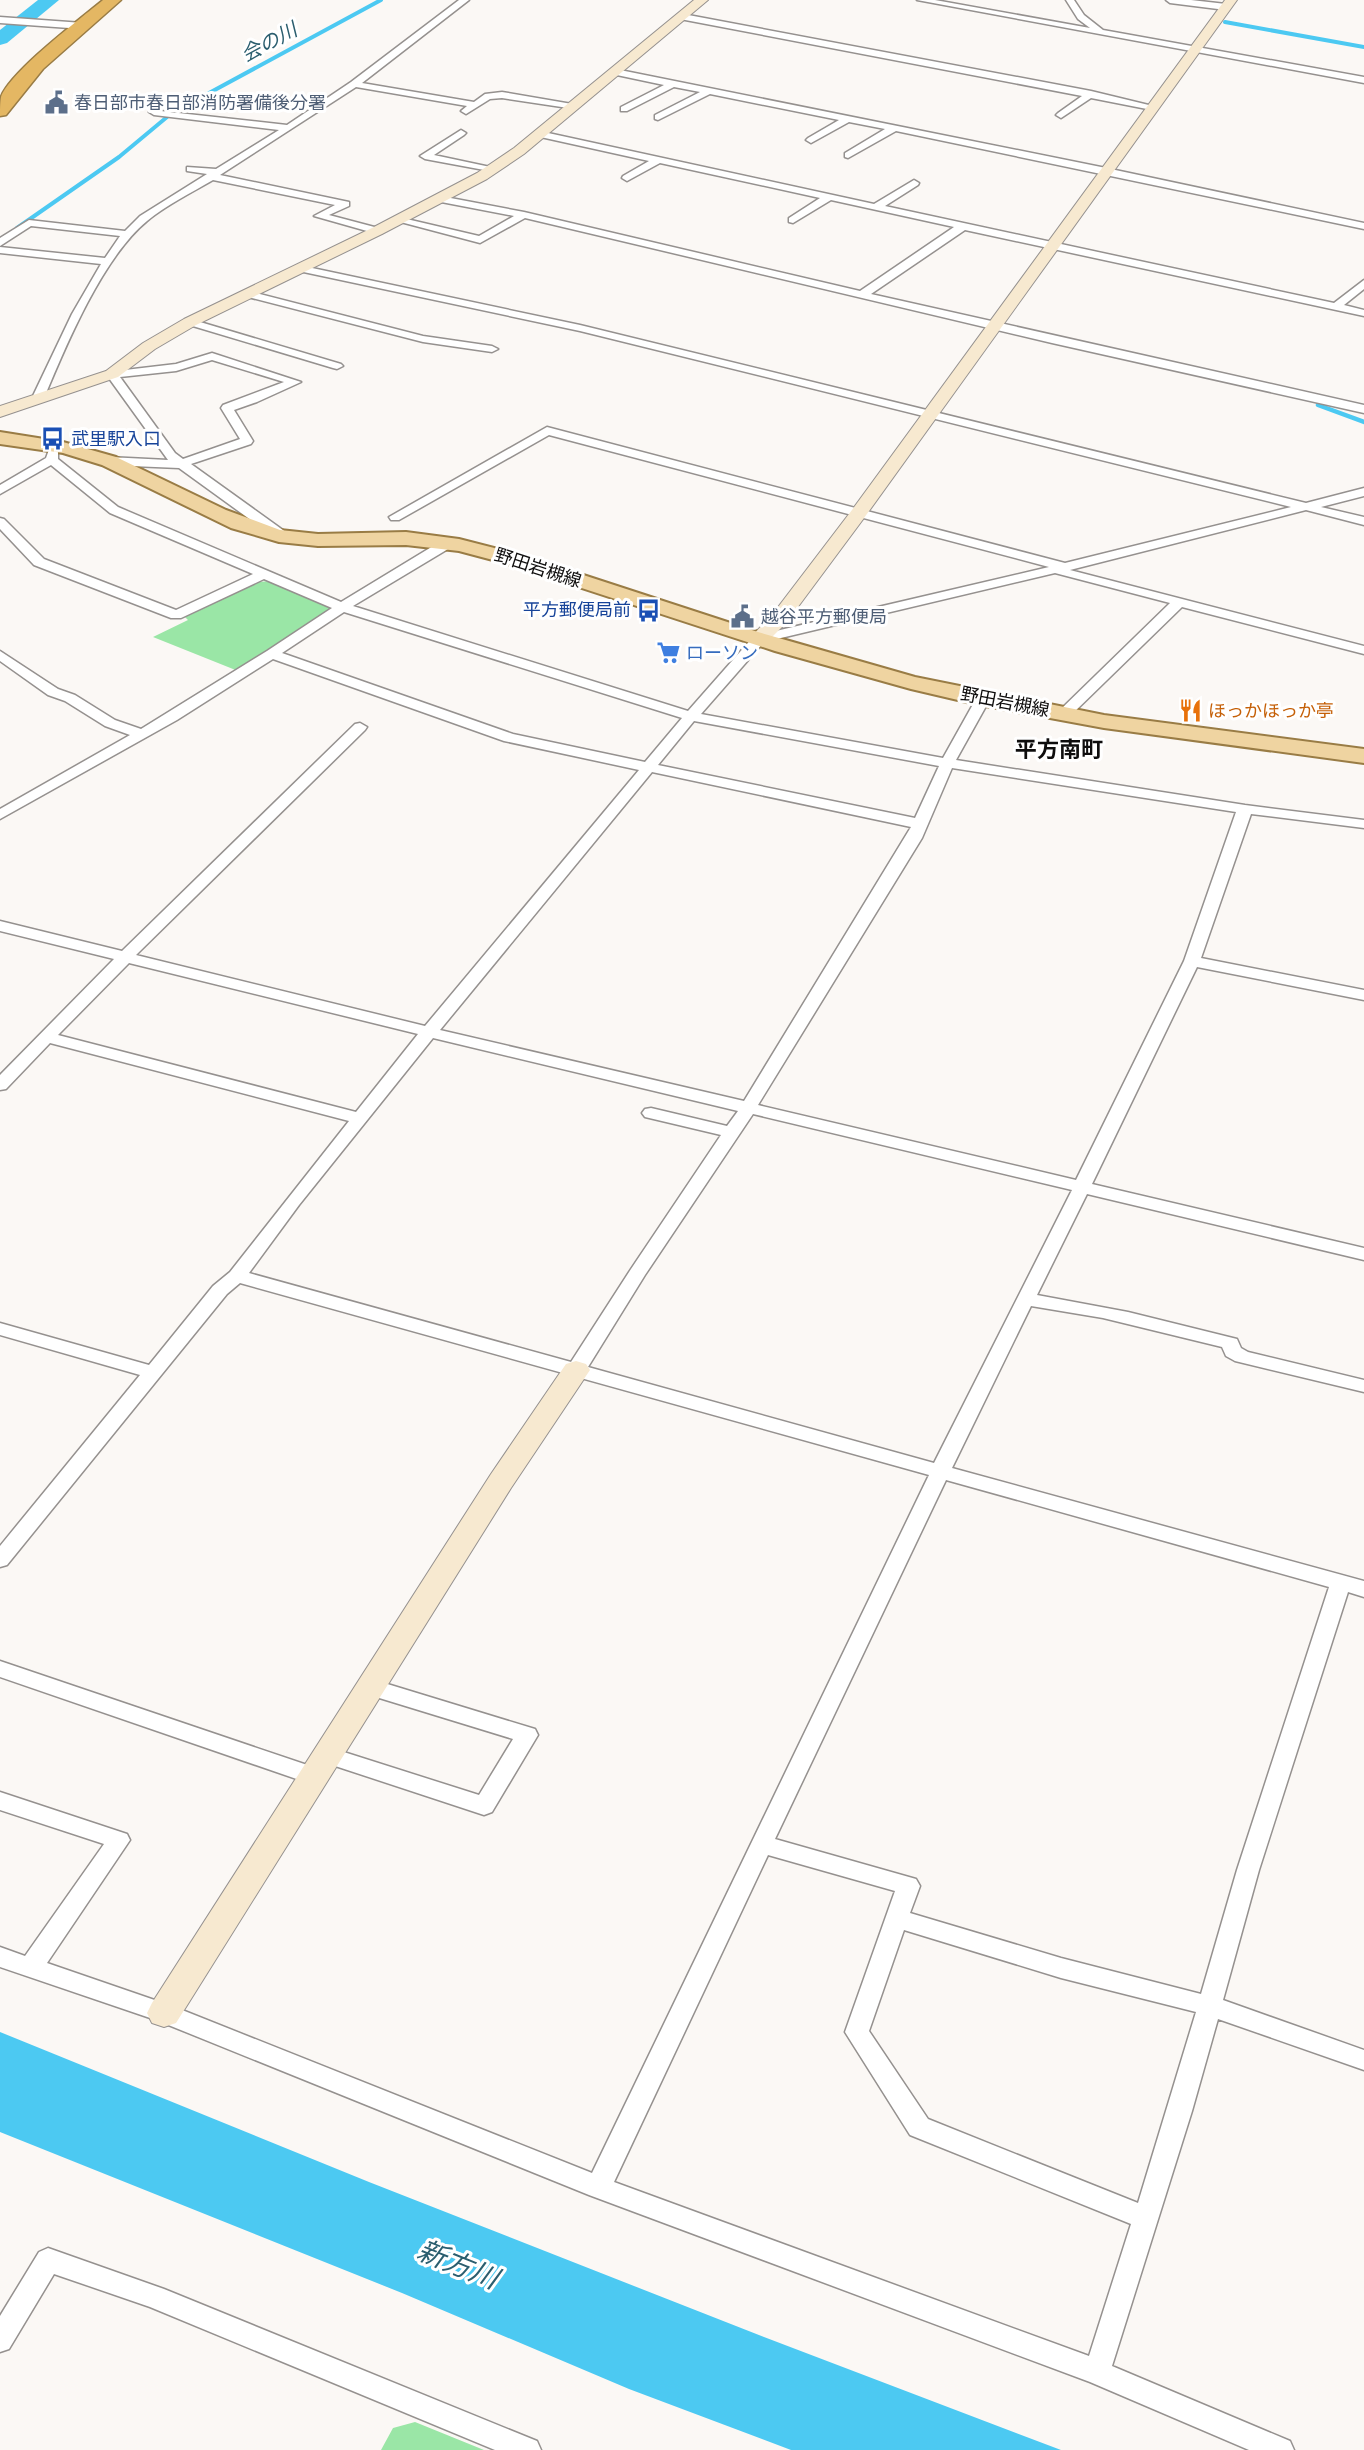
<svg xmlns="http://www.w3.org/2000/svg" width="1364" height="2450" font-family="'Exo 2','Noto Sans JP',sans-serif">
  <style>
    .green { fill: #9ae6a6 }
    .water { fill: #4cc9f2 }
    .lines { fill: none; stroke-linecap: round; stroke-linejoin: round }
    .stream-far1 { stroke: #4cc9f2; stroke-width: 4 }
    .stream { stroke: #4cc9f2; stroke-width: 4.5 }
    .river { fill: #4cc9f2; fill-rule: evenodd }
    .street-casing { stroke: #95918f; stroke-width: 3 }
    .secondary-casing { stroke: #95918f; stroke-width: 2 }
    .primary-casing { stroke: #997c45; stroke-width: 4 }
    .highway-casing { stroke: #997c45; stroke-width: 3 }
    .street { fill: #fff; fill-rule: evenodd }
    .secondary { fill: #f7e9d0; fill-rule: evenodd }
    .primary { fill: #efd4a1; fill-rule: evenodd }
    .highway { fill: #e4b763; fill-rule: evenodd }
    .labels { text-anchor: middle; stroke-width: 6; stroke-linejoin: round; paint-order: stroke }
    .far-service-label { font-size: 18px; fill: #4e5e75; stroke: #fff; text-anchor: start }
    .far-transit-label { font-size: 18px; fill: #164399; stroke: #fff; text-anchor: start }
    .far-street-label { font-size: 18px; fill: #0e0d0d; stroke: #fff }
    .far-shop-label { font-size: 18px; fill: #366cbe; stroke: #fff; text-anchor: start }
    .far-food-label { font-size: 18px; fill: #c56008; stroke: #fff; text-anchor: start }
    .far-water-label { font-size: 20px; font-style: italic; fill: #2b5e6f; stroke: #fff }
    .far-quarter-label { font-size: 22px; font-weight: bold; fill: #0e0d0d; stroke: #fff }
    .near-water-label { font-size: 28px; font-style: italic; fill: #2b5e6f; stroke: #fff }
  </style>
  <rect width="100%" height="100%" fill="#fbf8f5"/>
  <path class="green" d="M270,581l59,24v6l-91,60 -85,-34 35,-17 -3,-3 74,-35z
    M415,2422l69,28h-103l12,-22z"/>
  <path class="water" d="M0,2032l369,150 395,155 297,113h-270l-162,-61 -227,-96 -402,-161z"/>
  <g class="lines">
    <path class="stream-far1" d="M1225,22l139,25
      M174,112l207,-112
      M17,228l102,-71 48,-40"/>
    <path class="stream" d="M1318,405l46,17"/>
    <path class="river" d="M38,0h21l-52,43 -7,2v-15z"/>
    <defs>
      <path id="street" d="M459,0h10l-107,83 112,19 11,-8 17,-2 70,12 5,3 -2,2 -73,-11 -12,1 -24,15 -5,-3 6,-5 -111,-19 -136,88 129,27v4l-20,9 53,14v4h-8l-60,-17 21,-11 -122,-25c-22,13 -47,25 -66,41 -44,36 -81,124 -103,177l-6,4 -4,-2 -2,-2 40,-84 29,-50 -101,-11v-6l105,11 15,-22 -89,-10 -31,20v-8l29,-18 96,11 15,-15 67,-42 -20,-3v-4l29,2 63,-39 -125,-15 -5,-3 2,-2 136,15 64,-43z
        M917,0h18l155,28 -12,-9 -12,-19h8l10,15 19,15 261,47v6z
        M1166,0h25l35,4 4,3 -4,3 -56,-7z
        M683,14l408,77 66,16 -5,3 -61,-12 -30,20 -5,-3 2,-2 24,-17 -402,-77v-4z
        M0,17l83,6 4,3 -4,3 -83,-6z
        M615,69l491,99 258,55v6l-468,-98 -48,27 -3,-1v-4l40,-24 -36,-7 -38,21 -5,-3 2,-2 31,-18 -129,-26 -52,26 -3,-1v-4l45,-23 -26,-5 -47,24h-6v-4l43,-22 -52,-11 -2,-2z
        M461,130l5,3 -2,2 -30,20 61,13v4l-70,-13 -5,-3z
        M539,131l335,73 40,-24 5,3 -1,2 -33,21 449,97 30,-23v9l-20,16 20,5v6l-399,-86 -94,64 493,111v8l-312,-70 -527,-125 -45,25 -87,-23 5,-3 81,19 35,-20 -78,-15 -1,-2 5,-3 84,16 336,79 94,-64 -123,-27 -38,23 -4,-1v-4l31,-20 -160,-35 -33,18 -5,-3 1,-2 26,-15 -113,-25v-4z
        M298,265l282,60 726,178 58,-15v8l-43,11 43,10v8l-58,-15 -236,60 294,76v8l-182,-47 -113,110h-10l-2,-3 2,-3 111,-108 -115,-30 -291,69 -63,72 242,44 33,-59 7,-4 7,4 -34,61 289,45 119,15v8l-113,-14 -50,144 163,32v10l-167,-33 -105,217 272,64v12l-277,-66 -50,101 91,17 109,27 4,9 7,4 116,28v12l-129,-31 -9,-5 -4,-9 -119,-29 -72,-12 -79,162 412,113v16l-16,-5 -89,278 -36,130 141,50v20l-146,-51 -26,92 -80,255 178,75 4,9h-45l-159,-68 -501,-187 -433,-175 -156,-53v-20l25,9 79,-112 -104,-34v-18l127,42 3,6 -83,123 125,43 420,167 337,-698 -689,-192 -13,11 -220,271 -7,2v-21l140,-171 -140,-40v-12l149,42 64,-79 17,-14 119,-151 -299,-78 -44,46 -6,1v-15l114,-116 -114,-28v-10l122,30 233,-227 5,-1 7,4 -2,3 -229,225 289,71 214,-256 -135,-29 -231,-82 -96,61 -177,99v-10l130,-74 -25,-9 -40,-25 -17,-6 -48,-34v-10l58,38 17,6 40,25 26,9 126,-78 65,-43 -68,-29 -83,39h-10l-137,-53 -34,-36v-11l4,1 40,40 132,51 77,-36 -143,-61 -59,-48 -51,29v-9l46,-27 4,-11h8v12l60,48 223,95 102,-62h10l1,3 -1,3 -100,60 335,105 66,-75 295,-69 -500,-132 -150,85h-8l-2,-3 158,-90 518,136 226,-56 -711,-176 -286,-61 -1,-2zM344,612l338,106 -37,44 -132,-28 -231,-81zM694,721l245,45 -24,52 -257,-53zM952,768l284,44 -52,149 -108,219 -318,-75 164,-267zM652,772l259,55 -167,274 -304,-71zM129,963l289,71 -62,78 -298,-77zM433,1038l305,73 -11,15 -76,-18 -6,1 -3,4 3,4 76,18 -90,134 -60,93 -322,-89 50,-68zM753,1114l319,76 -138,273 -346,-96 57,-92zM946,1480l383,107 -92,283 -36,124 -140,-36 -151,-45 10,-27 -4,-7 -141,-40zM768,1855l127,36 -50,141 65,103 221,89 -42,132 -475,-174zM904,1930l157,48 135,34 -58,191 -210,-84 -59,-88z
        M248,291l175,45 69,10 6,3 -6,3 -69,-10 -179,-46 -1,-2z
        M190,319l151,45 2,2 -6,3 -4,-1 -147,-44v-4z
        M212,353l89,29 -44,20 -23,8 19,31 -2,3 -60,20 96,69 1,3 -1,3h-10l-98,-71 -71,-3 -6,-4 6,-4 60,3 -62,-86 2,-2 68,-8zM212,360l72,22 -61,23 -2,3 19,31 -57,20 -8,-6 -55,-76 56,-6z
        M0,1661l322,109 3,6 -3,6 -8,3 -314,-108z
        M371,1679l164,50 3,6 -46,77 -8,3 -164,-54 -3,-6 3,-6 8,-2 151,48 34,-56 -150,-46 -3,-6 3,-6z
        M48,2248l116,41 373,152 4,9h-46l-345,-143 -96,-33 -45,75 -9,3v-36l39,-64z"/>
      <path id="secondary" d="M694,0h14l-184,154 -37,25 -105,55 -186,91 -41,24 -37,28 -118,40v-11l106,-35 37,-28 41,-24 188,-91 105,-55 37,-25z
        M1225,0h12l-373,518 -78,105 -20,20h-14l-3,-4 23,-24 80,-105z
        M576,1361l10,3 4,6 -79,118 -335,535 -12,4 -12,-4 -5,-10 5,-10 339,-529 75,-110z"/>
      <path id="primary" d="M0,432l63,10 53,15 110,53 54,20 38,4 88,-2 53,7 63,16 236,77 157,45 189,38 260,34v14l-260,-35 -129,-24 -64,-15 -136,-38 -267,-87 -49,-13 -53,-6 -88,1 -39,-4 -48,-14 -129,-63 -39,-12 -63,-9z"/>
      <path id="highway" d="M103,0h18l-78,69 -37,46 -6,1c0,-5 0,-14 1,-19 9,-25 79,-78 102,-97z"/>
    </defs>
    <use href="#street" class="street-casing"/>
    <use href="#secondary" class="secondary-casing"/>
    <use href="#primary" class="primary-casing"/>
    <use href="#highway" class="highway-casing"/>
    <use href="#street" class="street"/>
    <use href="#secondary" class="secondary"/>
    <use href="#primary" class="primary"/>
    <use href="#highway" class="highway"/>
  </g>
  <defs>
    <symbol id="civic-bare" viewBox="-9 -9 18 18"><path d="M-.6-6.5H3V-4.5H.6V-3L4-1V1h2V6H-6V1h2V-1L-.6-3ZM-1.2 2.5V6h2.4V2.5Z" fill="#5c6f8a" stroke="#fff" stroke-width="2.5" paint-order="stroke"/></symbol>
    <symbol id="bus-bare" viewBox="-9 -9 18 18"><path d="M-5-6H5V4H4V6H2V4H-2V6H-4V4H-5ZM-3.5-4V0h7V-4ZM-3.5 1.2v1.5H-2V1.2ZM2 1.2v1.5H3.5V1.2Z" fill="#1a4fb4" stroke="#fff" stroke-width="2.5" paint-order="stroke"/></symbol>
    <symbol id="supermarket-bare" viewBox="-9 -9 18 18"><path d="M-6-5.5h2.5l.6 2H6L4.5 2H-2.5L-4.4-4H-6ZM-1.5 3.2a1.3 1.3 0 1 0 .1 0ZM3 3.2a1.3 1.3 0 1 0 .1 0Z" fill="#3f7fe0" stroke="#fff" stroke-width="2.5" paint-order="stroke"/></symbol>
    <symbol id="restaurant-bare" viewBox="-9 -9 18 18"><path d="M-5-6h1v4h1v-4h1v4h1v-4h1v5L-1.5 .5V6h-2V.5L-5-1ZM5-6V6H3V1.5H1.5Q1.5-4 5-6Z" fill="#e8710a" stroke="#fff" stroke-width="2.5" paint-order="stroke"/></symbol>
  </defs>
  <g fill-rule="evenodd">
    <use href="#civic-bare" x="40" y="86" width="33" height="33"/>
    <use href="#bus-bare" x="36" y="422" width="33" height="33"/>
    <use href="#bus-bare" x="632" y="594" width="33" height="33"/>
    <use href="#civic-bare" x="726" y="600" width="33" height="33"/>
    <use href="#supermarket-bare" x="652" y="636" width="33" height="33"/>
    <use href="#restaurant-bare" x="1174" y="694" width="33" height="33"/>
  </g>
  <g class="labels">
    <g class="far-service-label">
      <text x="74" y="109">春日部市春日部消防署備後分署</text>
      <text x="761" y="623">越谷平方郵便局</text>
    </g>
    <g class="far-transit-label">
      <text x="71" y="445">武里駅入口</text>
      <text x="631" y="616" text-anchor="end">平方郵便局前</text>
    </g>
    <g class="far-street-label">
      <text transform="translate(538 568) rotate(18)" y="6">野田岩槻線</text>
      <text transform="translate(1005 702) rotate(11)" y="6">野田岩槻線</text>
    </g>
    <g class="far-shop-label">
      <text x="686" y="659">ローソン</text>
    </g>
    <g class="far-food-label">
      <text x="1208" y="717">ほっかほっか亭</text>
    </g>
    <g class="far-water-label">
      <text transform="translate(269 42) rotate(-28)" y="7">会の川</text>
    </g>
    <g class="far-quarter-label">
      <text x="1059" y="757">平方南町</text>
    </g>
    <g class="near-water-label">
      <text transform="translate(458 2264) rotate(22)" y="10">新方川</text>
    </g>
  </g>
</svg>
